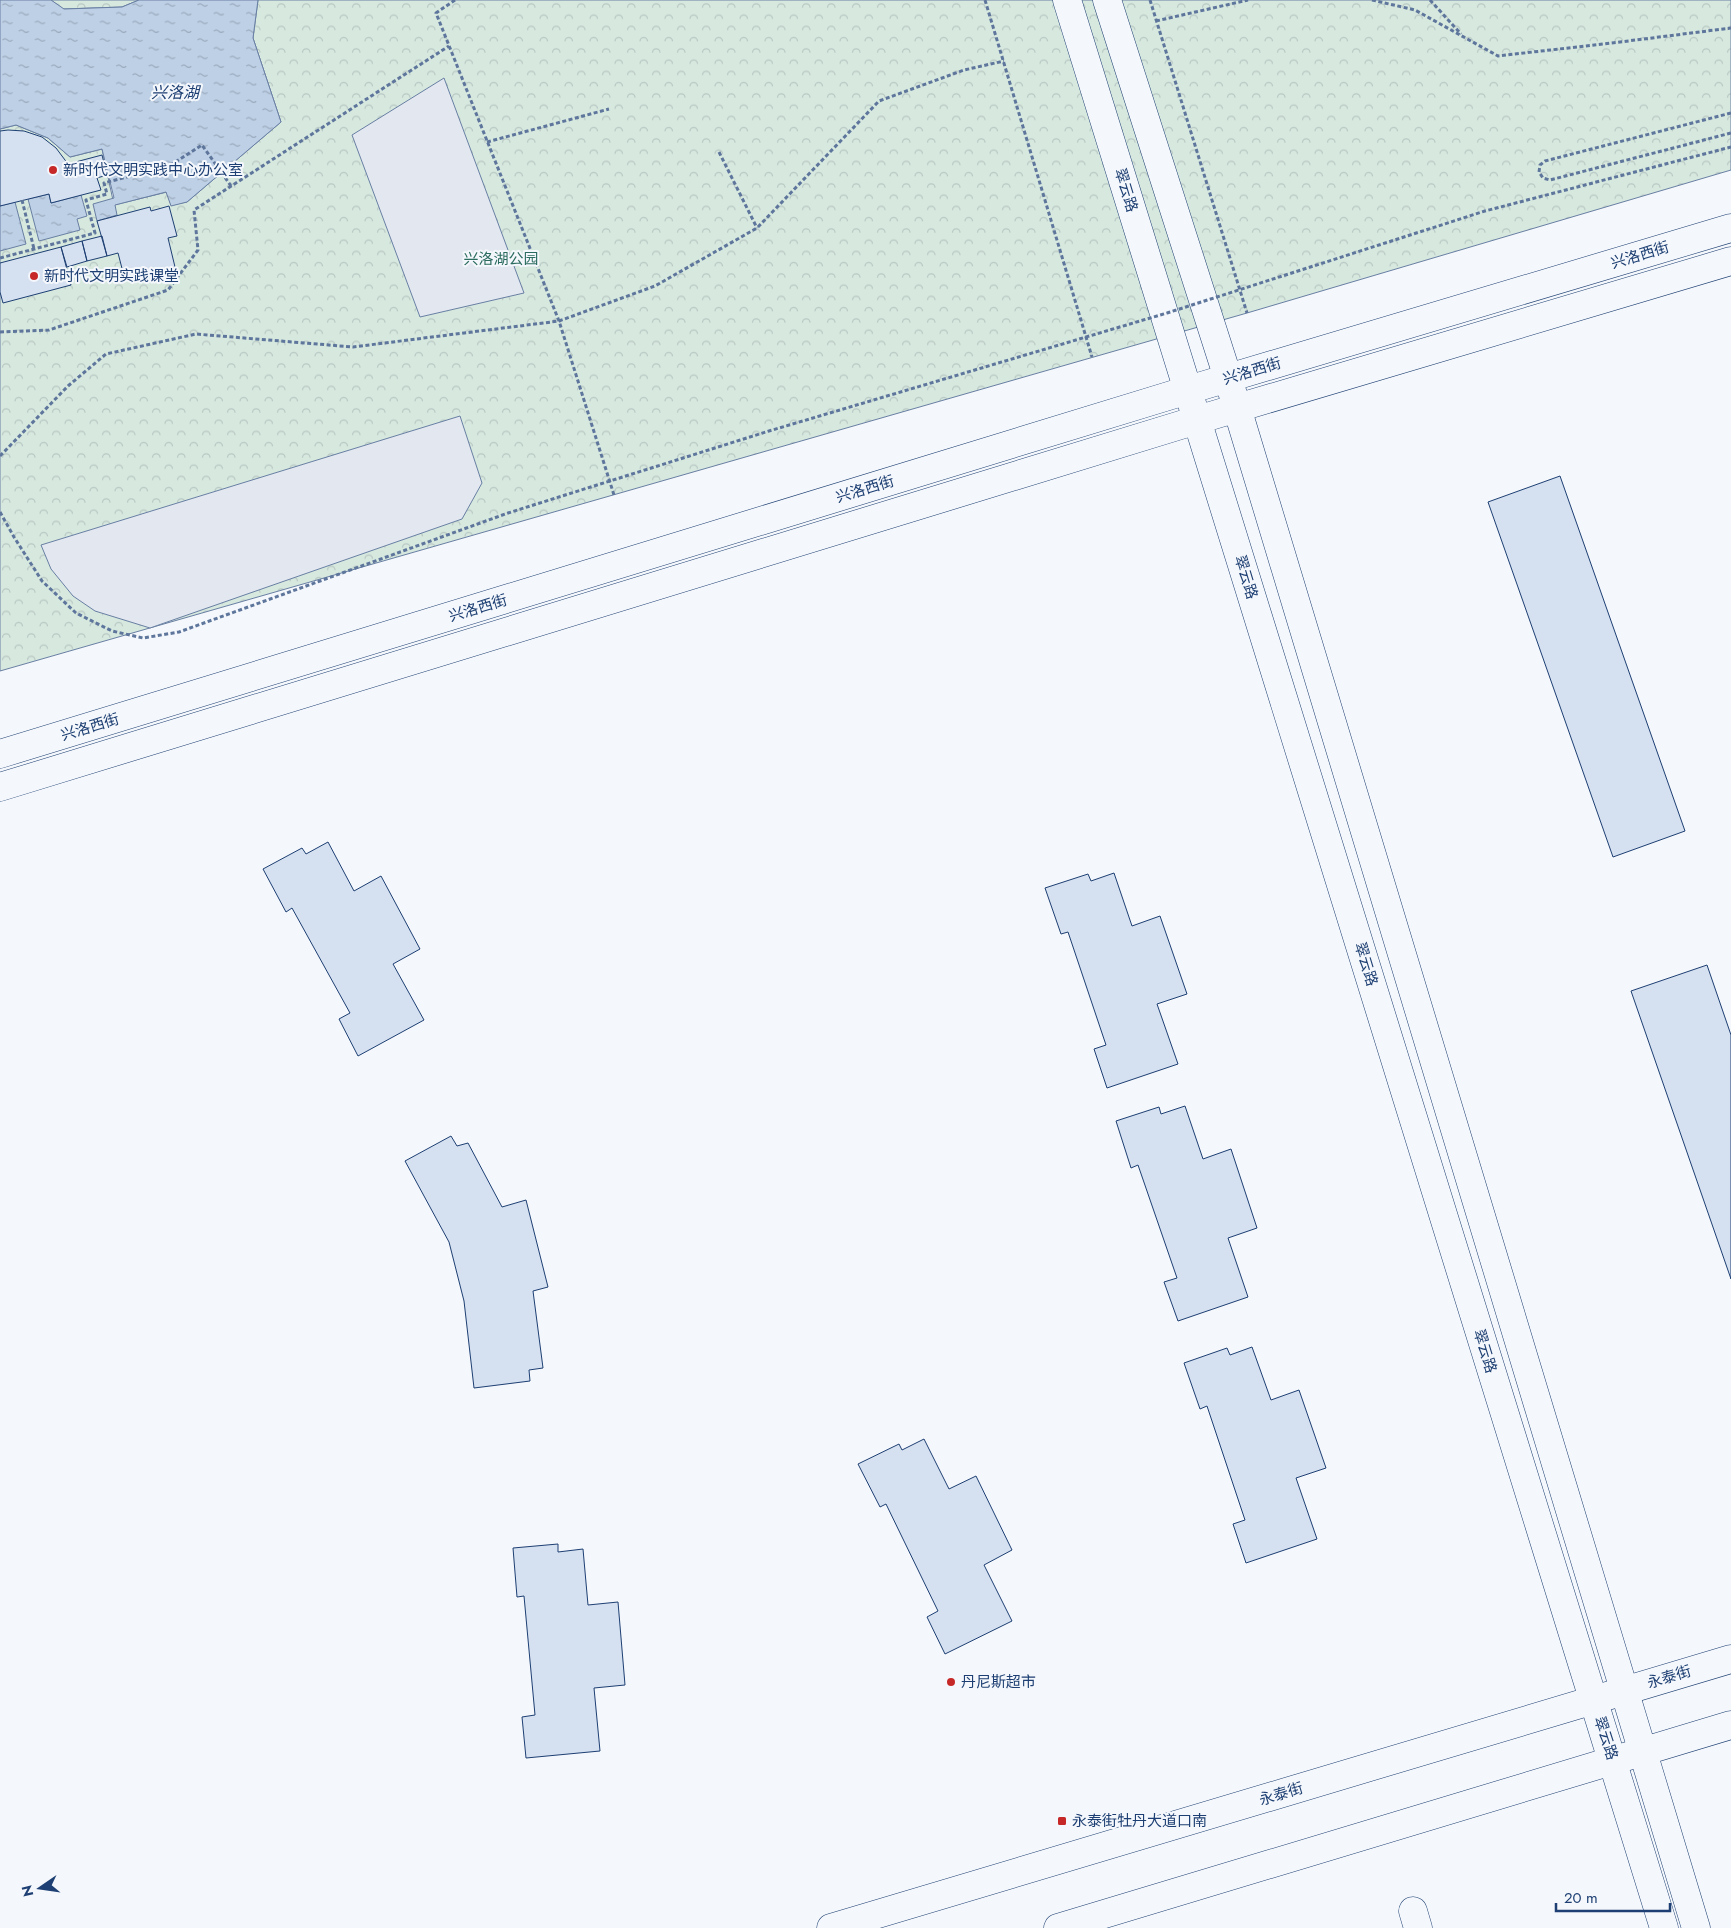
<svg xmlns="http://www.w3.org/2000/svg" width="1731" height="1928" font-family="Jost,'Noto Sans SC',sans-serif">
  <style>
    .park { fill: url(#park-crowns); stroke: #687fa3 }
    .parking { fill: #e3e8f0; stroke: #687fa3 }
    .water { fill: url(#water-ripples); stroke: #687fa3 }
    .building { fill: #d5e0f0; stroke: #1d3f73 }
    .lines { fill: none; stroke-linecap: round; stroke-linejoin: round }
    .minor-casing { stroke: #1d3f73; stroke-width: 29 }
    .major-casing { stroke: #1d3f73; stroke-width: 29 }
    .path { stroke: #5e769c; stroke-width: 3; stroke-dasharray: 4 2.5; stroke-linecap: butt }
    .minor { stroke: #f4f7fb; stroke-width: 28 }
    .major { stroke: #f4f7fb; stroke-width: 28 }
    .path-bridge { stroke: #5e769c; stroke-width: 3; stroke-dasharray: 4 2.5; stroke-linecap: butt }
    .poi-dot { fill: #c62828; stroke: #f4f7fb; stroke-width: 2 }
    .labels { text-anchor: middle; stroke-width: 4; stroke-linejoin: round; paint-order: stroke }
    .poi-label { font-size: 15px; fill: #1d3f73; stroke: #f4f7fb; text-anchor: start }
    .street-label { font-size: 15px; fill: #1d3f73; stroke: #f4f7fb }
    .park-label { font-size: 15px; fill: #2c6c60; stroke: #f4f7fb }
    .water-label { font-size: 16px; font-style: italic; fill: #1d3f73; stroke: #f4f7fb }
  </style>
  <defs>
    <pattern id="park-crowns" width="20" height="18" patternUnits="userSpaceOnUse" patternTransform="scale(1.25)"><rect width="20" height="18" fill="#d7e8df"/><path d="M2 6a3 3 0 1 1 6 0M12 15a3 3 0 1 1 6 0" fill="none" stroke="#b8c8c3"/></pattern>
    <pattern id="water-ripples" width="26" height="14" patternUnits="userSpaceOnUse" patternTransform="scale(1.25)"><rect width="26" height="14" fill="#bed0e5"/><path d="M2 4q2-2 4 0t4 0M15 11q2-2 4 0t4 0" fill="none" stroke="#9aaabe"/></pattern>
  </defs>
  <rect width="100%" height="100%" fill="#f4f7fb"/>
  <path class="park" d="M51,0h88l-17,7 -59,2z
    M258,0h1473v170l-484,143 -1247,358v-542l16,-4 32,13 22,19 32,-8 12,56 53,-13 4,13 16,-3 94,-80 -28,-84z"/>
  <path class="parking" d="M444,78l80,215 -104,24 -68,-182z
    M460,416l22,67 -20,36 -312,109 -55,-17 -22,-15 -22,-27 -10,-24z"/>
  <path class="water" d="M0,0h51l13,9 58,-2 17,-7h119l-5,38 28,84 -94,80 -16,4 -5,-14 -51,13 2,10 -20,6 -4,-17 21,-6 -12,-49 -32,8 -22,-19 -32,-13 -16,4z
    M49,194l2,9 30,-8 6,21 -10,3 3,11 -41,11 -11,-42z
    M15,202l11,42 -26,7v-45z"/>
  <path class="building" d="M8,130l16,1 18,6 14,11 12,16 34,-9 5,20 -10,3 4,12 -50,13 -2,-9 -49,12v-75z
    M169,206l8,30 -9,2 7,29 -50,13 -7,-27 -11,3 -10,-35 53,-14 1,4z
    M102,236l5,20 -20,5 -5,-20z
    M82,241l5,20 -20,6 -6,-20z
    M61,247l10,38 -68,18 -3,-11v-29z
    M1560,476l125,355 -72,26 -125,-355z
    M328,842l26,49 27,-15 39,73 -27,15 31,56 -66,36 -19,-37 11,-6 -58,-105 -6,4 -23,-43 39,-21 4,6z
    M1114,873l18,53 28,-10 27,78 -30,10 21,60 -71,24 -13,-39 12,-4 -38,-113 -7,2 -16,-46 43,-14 3,7z
    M1707,965l24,70v244l-100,-288z
    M1185,1106l18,53 28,-10 26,79 -29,10 20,59 -70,24 -14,-39 13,-4 -39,-113 -7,3 -15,-47 43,-14 2,7z
    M451,1136l6,10 11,-3 34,64 24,-7 22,87 -15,4 10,77 -14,2 1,11 -56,7 -10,-87 -15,-59 -44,-81z
    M1252,1347l19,53 28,-10 27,78 -30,10 21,61 -71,24 -13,-39 12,-4 -38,-114 -7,3 -16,-46 43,-15 3,7z
    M924,1439l25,50 27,-13 36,74 -28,15 28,56 -67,33 -18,-37 11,-6 -52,-107 -6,3 -22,-43 41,-20 3,6z
    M558,1544v8l25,-3 5,56 30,-3 7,83 -31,3 6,63 -74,7 -4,-41 13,-2 -11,-119 -7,1 -4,-49z"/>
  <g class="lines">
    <defs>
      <path id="minor" d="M1067,0l597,1928
        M1107,0l121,378 468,1550
        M0,754l1188,-364 543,-162
        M0,787l1197,-367 534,-159
        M1413,1911l5,17"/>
      <path id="major" d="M831,1928l900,-269
        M1058,1928l673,-203"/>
    </defs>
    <use href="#minor" class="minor-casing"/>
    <use href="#major" class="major-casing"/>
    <path class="path" d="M455,0l-19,13 123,308 55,174
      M985,0l107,357
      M1150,0l97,313
      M1372,0l43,10 83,46 122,-14 111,-14
      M1430,0l31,34
      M1156,21l92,-21
      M1731,113l-186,48 -5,4 -1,7 4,6 7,2 181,-47
      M487,142l122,-33
      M719,152l38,76
      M22,200l12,49
      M0,258l95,-25 -9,-33 21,-6 -3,-11 65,-17 33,-21 29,41
      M0,332l49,-2 119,-40 30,-40 -4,-40 255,-164
      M0,456l68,-70 38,-32 90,-20 157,13 206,-26 96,-35 102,-58 122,-127 85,-31 40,-9"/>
    <use href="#minor" class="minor"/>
    <use href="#major" class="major"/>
    <path class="path-bridge" d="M0,512l14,25 28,44 34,32 36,18 31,7 36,-6 329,-119 261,-82 398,-118 318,-102 246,-64"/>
  </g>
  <g class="poi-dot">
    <circle cx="53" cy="170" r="5"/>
    <circle cx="34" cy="276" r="5"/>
    <circle cx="951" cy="1682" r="5"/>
    <rect x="1057" y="1816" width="10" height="10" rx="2.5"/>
  </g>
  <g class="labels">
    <g class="poi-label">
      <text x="63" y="175">新时代文明实践中心办公室</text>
      <text x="44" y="281">新时代文明实践课堂</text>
      <text x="961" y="1687">丹尼斯超市</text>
      <text x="1072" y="1826">永泰街牡丹大道口南</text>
    </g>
    <g class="street-label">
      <text transform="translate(1126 190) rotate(73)" y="5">翠云路</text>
      <text transform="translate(1640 255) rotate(-17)" y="5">兴洛西街</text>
      <text transform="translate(1252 371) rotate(-17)" y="5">兴洛西街</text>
      <text transform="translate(865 489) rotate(-17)" y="5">兴洛西街</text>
      <text transform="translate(1246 577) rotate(73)" y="5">翠云路</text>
      <text transform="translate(478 608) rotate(-17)" y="5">兴洛西街</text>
      <text transform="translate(90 727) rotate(-17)" y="5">兴洛西街</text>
      <text transform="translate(1366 964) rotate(73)" y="5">翠云路</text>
      <text transform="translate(1485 1351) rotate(73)" y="5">翠云路</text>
      <text transform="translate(1669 1677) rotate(-17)" y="5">永泰街</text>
      <text transform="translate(1606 1738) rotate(72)" y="5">翠云路</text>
      <text transform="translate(1281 1794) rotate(-17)" y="5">永泰街</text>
    </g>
    <g class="park-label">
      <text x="501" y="264">兴洛湖公园</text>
    </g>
    <g class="water-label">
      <text x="175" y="98">兴洛湖</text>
    </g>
  </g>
  <g transform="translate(40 1888) rotate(257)" stroke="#f4f7fb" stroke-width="4" paint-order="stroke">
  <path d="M0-4L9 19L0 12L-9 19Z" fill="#1d3f73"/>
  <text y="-8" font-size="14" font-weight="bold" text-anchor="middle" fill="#1d3f73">N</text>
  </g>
  <path d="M1556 1903v8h114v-8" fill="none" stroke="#1d3f73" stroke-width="2.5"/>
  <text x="1564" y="1903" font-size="15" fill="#1d3f73" stroke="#f4f7fb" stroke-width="4" paint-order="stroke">20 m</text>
</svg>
